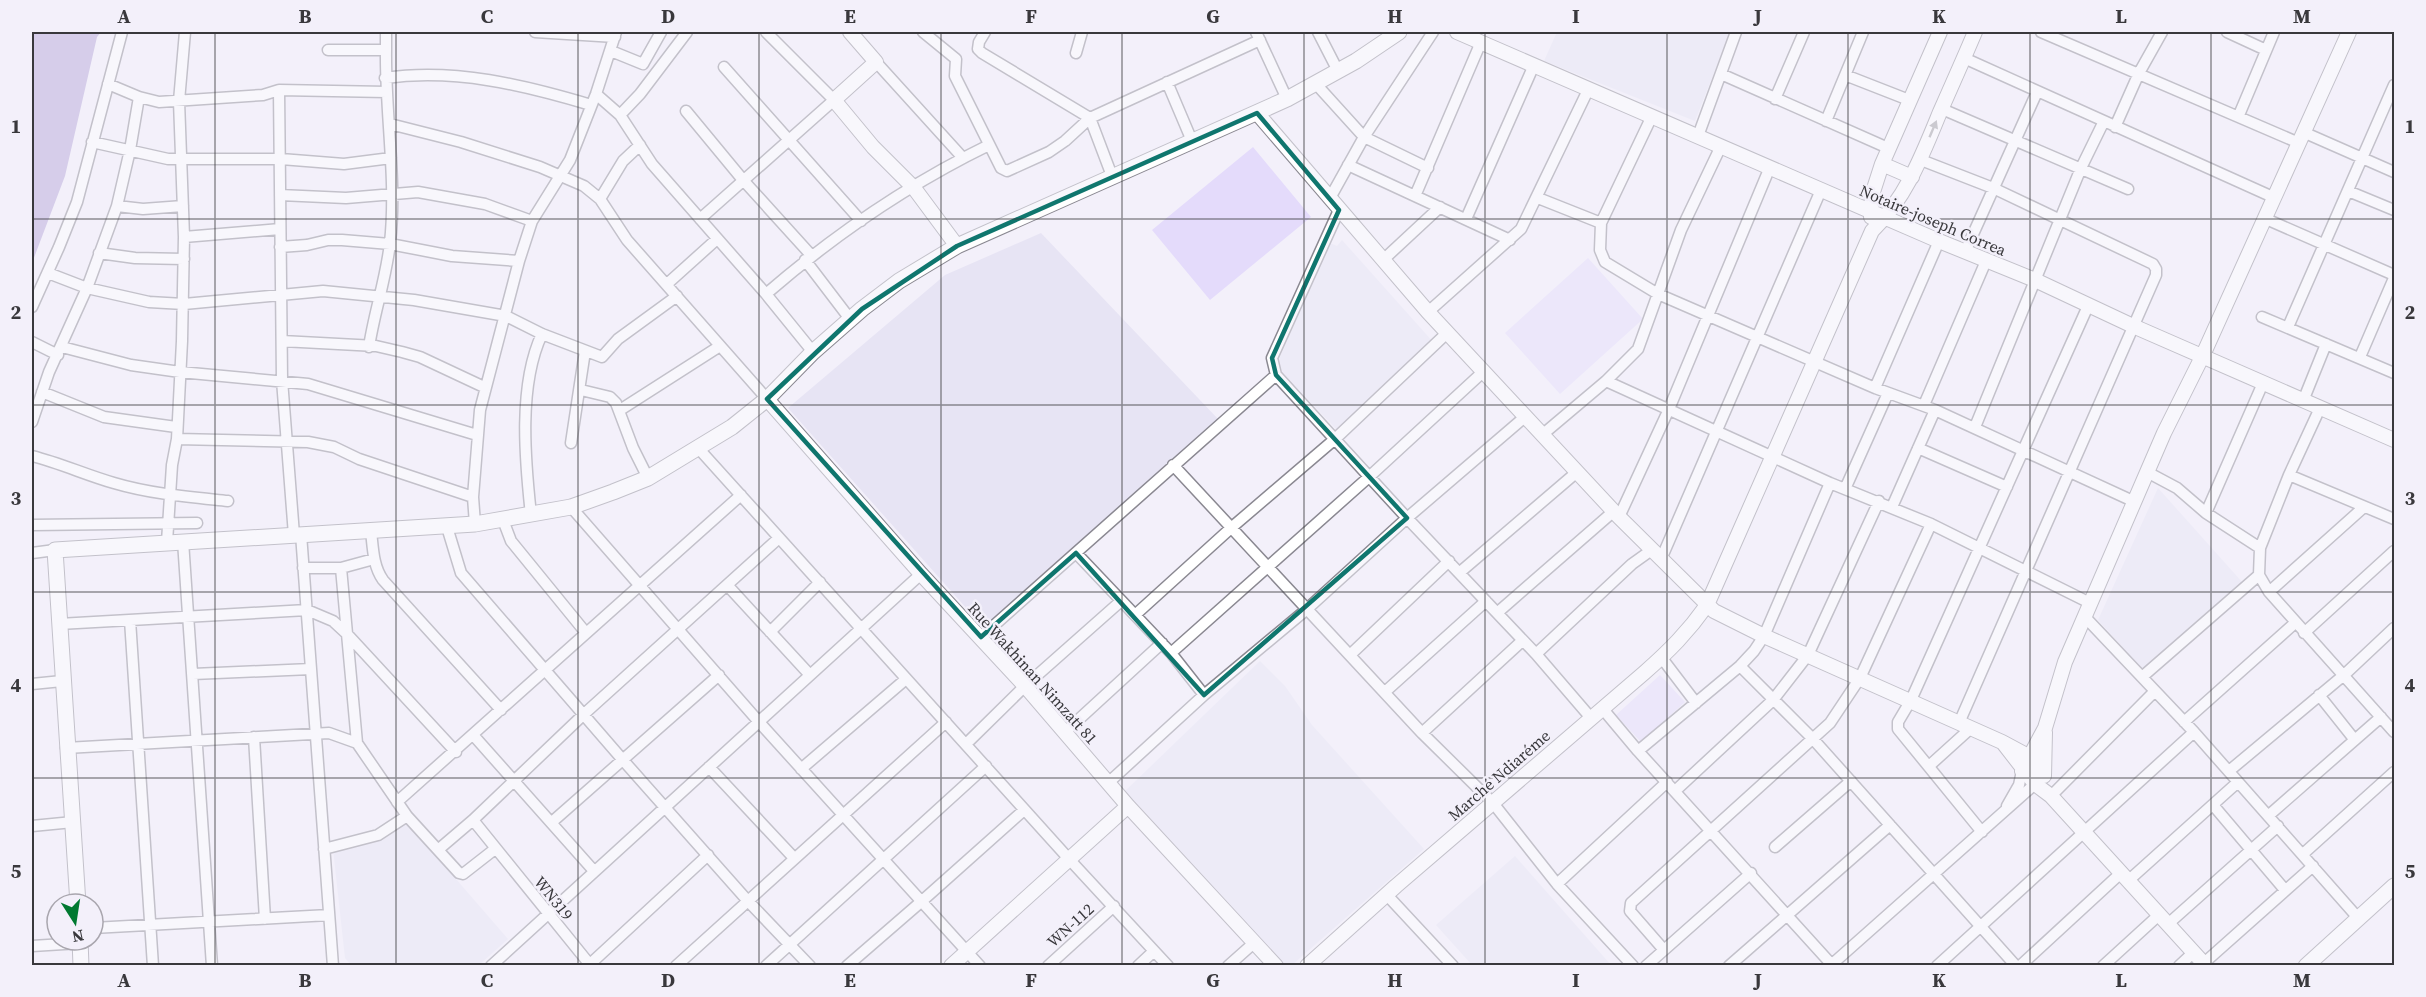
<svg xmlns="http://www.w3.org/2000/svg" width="2426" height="997" font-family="'Source Serif 4',serif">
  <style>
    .built { fill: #e7e4f4 }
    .green { fill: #e4dbfb }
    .water { fill: #b3a3d7 }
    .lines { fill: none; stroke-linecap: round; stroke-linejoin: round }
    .minor-casing { stroke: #8a8891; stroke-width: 13 }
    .tertiary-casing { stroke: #8a8891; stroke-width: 16 }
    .secondary-casing { stroke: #8a8891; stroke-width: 17 }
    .minor { stroke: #fff; stroke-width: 10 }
    .tertiary { stroke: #fff; stroke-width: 14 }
    .secondary { stroke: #fff; stroke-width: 15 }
    .oneway { fill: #9c9c9e }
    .marked { fill: none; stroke: #0f766e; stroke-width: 4.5; stroke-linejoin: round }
    .grid { fill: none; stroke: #39383c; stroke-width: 1.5; stroke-opacity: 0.55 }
    .labels { text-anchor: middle; stroke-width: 5; stroke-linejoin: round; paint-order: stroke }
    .street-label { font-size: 16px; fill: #39383c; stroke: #f3f0fa }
    .neatline { fill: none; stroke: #39383c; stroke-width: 2 }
    .grid-label { font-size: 20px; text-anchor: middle; font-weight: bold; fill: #39383c }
  </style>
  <rect width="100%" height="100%" fill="#f3f0fa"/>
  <path class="built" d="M1557,32h173l-35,89 -151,-60z
    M1041,233l178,187 -235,208 -196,-220 157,-133z
    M1342,240l92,103 -97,87 -61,-64 54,-123 7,3z
    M2158,488l85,95 -100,87 -45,-50z
    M1260,661l25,25 27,39 112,124 -132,116h-14l-156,-171z
    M404,819l104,120 -29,26h-128l-6,-7 -12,-109z
    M1515,856l96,109h-139l-36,-40z"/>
  <path class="green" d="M1253,147l58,70 -101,83 -58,-70z
    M1588,258l55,61 -83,75 -55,-61z
    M1660,675l25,27 -44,40 -25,-27z"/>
  <path class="water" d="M32,32h69l-4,5 -32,139 -33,87z"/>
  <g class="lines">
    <defs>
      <path id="minor" d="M535,32l80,5
        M923,32l33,27 -1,17 46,92 6,3 42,-19 16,-11 25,-23 170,-78
        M985,32l-6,10 -1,7 4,4 108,65 22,58
        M1256,32l31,67
        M1318,32l20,39
        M2041,32l258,111
        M2227,32l39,18
        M328,50h58c-1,64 11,129 4,193 -4,36 -16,70 -21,104
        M386,50v-18
        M611,51l32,13 18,-32
        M1076,53l6,-21
        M1964,58l311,140
        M876,62l87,96
        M724,67l137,154
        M1721,74l167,74
        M1845,75l64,25
        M385,78c70,-10 139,7 206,27
        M1167,82l25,59
        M108,84l31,13 20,5 104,-7 16,-5
        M1316,84l48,53 64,31
        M596,94l24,21 20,-21 47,-62
        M1775,99l29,-67
        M1942,109l186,80
        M686,111l57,69 68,75
        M620,115l32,49 114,130 47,58
        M2239,115l35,-83
        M1826,121l37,-89
        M390,124l71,18 79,25 44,19 16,13 27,41 140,159
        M2115,127l24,-54 23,-41
        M2303,132l91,40
        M1698,136l38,-104
        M92,142l76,17h113l63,5 47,-6
        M1921,160l72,28 160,76 3,5v6l-197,448
        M1348,165l162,75
        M2348,191l46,19
        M280,195l66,3 72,-6 67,12 47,17
        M1415,196l66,-154
        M1330,198l34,-61 69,-105
        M1538,198l63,25 -1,27 5,12 53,32 217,94 60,22 200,92
        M600,199l23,-38 17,-16
        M117,206l26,3 40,-3
        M1339,210l-67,148 4,17 131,143 129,136 55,64
        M700,219l134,-119 -68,-68
        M1466,219l68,-154
        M2266,219l128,56
        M1601,223l51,-107
        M184,237l-5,-136 6,-69
        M280,247l27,-2 21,-5h14l48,4 62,12 67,5
        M1965,252l72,-160
        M99,253l36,5 49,1
        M805,260l45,59
        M1383,260l57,-53
        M48,273l39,15 62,14 35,2 139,-13 91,9 92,16 36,18 60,23 16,-18 59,-43
        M667,284l50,-45
        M766,294c67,-58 143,-110 223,-149
        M32,307l27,-60 18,-45 45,-170
        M1428,312l93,-83 68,-141
        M2262,317l132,56
        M2288,327l106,-242
        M282,341l94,5 26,6 18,5 64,30
        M32,342l26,13
        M62,347l69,18 49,7 128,12 169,51
        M2360,357l34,-79
        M1606,381l224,102 101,41 159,79
        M1875,388l64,-147
        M581,390l29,7 6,6 17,45 15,30
        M42,392l62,25 72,10
        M2303,401l23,-57
        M1924,405l62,-144
        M620,410l100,-64
        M32,422l17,-50 38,-84 30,-82 13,-56 9,-53
        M1975,427l106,-259 23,-47
        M1542,435l64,-54 32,-32 43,-119 40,-84
        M177,439l131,3 26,5 25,12 114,38
        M571,443l14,-92
        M1918,448l89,39
        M699,449l370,410 99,107
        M32,456c28,7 54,19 82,27 37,11 76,14 114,18
        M1173,465l249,268 71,70 64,81 76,82
        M2147,472l30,16 29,25 54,35 -1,27 10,17 125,140
        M2289,475l105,44
        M1845,489l43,-96
        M571,507l188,215 221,244
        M1892,507l43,-97
        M2206,513l57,-130
        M531,515c-6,-55 -13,-130 11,-181
        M1619,517l50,-108 101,-242
        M503,520l8,21 75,92
        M475,524l-2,-27 7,-87 39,-149 13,-40 38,-61 26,-66 20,-62
        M32,525l165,-2
        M447,527l14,46 161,186 125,141 63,66
        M371,531c2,17 2,35 12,49l118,130
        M301,534l32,432
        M294,535l-12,-155 -3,-290 108,2
        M183,541l29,425
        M167,542l5,-77 5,-26 5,-98 2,-104 96,-8
        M2260,548l29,-73 31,-67
        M32,553l23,-3
        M1076,553l95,100 33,42
        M1662,557l159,-367
        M303,568h38l33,-9
        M341,568l16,175
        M1459,573l118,-101
        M728,586l82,89
        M2269,592l95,-85
        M1497,613l117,-102
        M1135,615l96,-87 104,-89 112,-106
        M2084,616l110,116 165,187
        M130,620l23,346
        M59,624l248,-14 26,11 13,12 110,119
        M770,632l50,-50
        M2304,633l90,-82
        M981,637l295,-262
        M1171,653l199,-177 114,-105
        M1351,654l98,-93
        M1536,654l96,-90 21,-15
        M1661,657l35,46
        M1740,666l73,73 203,227
        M193,674l118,-5
        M2142,677l117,-102
        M32,684l30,-3
        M1386,691l100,-90
        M2319,695l35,44
        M1602,708l36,43 195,215
        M2184,722l111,-99
        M1065,732l97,-89
        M1422,733l100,-92
        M474,736l120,135
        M254,737l11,182
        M966,744l59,-58 96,-85
        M66,748l263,-15 28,10 50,73 52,57 4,1 32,-25
        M1638,751l102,-85 14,-15 10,-15 66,-153
        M1929,766l42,-38
        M709,767l85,91
        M801,769l105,-90
        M2229,771l115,-96 50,-47
        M1108,783l96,-88 102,-85 101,-92 119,-102
        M1675,791l98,-91 35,-45 71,-154
        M2051,796l104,-105
        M397,802l344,-307
        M2213,805l72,85
        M2007,806l12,-21 3,-14
        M2268,816l113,-99
        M473,820l118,146
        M552,822l167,-147
        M32,826l41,-4
        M1982,832l-84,-103v-7l13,-22 177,-394
        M1775,847l76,-66
        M324,849l54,-14 29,-19
        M439,849l34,-29 110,-105 196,-177
        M2303,854l91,-82
        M2129,880l109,-98
        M1557,884l110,-102
        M1386,894l67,72
        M2168,924l110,-98
        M93,928l236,-13
        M32,946l48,-3
        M1664,950l-34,-39 1,-8 199,-180 30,-45 71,-154
        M2204,963l109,-97
        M491,966l430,-392
        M588,966l120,-111
        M676,966l270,-244
        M766,966l220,-200
        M847,966l75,-65 102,-91
        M1048,966l66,-60
        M1138,966l16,-15
        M1228,966l27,-24
        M1646,966l105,-93
        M1729,966l161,-141
        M1830,966l205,-182
        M1937,966l257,-234
        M2020,966l102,-94
        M2103,966l57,-52
        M2179,966l15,-14"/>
      <path id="tertiary" d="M850,32l26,30 -42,38 39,47 41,41 43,58
        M1457,32l482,209 96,39 98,46 261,114
        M1257,113l171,199 191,205 95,94 50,25 238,106 28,15 13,17
        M1882,164l30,13
        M1871,217l1,-22 10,-31 58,-132
        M767,399l154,175 104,112 103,120 148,160
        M2004,744l31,40 16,12 155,170
        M2022,771l23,-43 20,-66 99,-229 39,-78 146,-323
        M2044,776l1,-44
        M951,966l177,-160
        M1307,966l89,-80 248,-213c25,-22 44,-41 63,-68l165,-374c34,-33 50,-75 68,-119 12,-27 24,-54 35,-80"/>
      <path id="secondary" d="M78,904l-23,-354 420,-26 96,-17 42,-15 35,-14 84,-51 35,-28 46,-47 49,-43 37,-28 58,-35 330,-147 69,-38 43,-29
        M80,940l1,26
        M2306,966l88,-80"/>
    </defs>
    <use href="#minor" class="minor-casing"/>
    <use href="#tertiary" class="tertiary-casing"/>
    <use href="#secondary" class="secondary-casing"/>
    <use href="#minor" class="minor"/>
    <use href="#tertiary" class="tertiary"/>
    <use href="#secondary" class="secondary"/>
  </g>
  <defs><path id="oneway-solid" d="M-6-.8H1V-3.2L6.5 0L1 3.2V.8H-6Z" transform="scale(1.5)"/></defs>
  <use class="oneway" href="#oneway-solid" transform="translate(1933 129) rotate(-67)"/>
  <path d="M0 0H2426V997H0ZM1257,113l82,97 -67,148 4,17 131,143 -203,177 -128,-142 -95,84 -214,-238 95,-90 95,-63z" fill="#f3f0fa" fill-opacity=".55" fill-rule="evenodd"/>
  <path class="marked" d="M1257,113l82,97 -67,148 4,17 131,143 -203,177 -128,-142 -95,84 -214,-238 95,-90 95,-63z"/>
  <path class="grid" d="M215,32v934M396,32v934M578,32v934M759,32v934M941,32v934M1122,32v934M1304,32v934M1485,32v934M1667,32v934M1848,32v934M2030,32v934M2211,32v934M32,219h2362M32,405h2362M32,592h2362M32,778h2362"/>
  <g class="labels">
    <g class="street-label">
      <text transform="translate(1933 220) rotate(23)" y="6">Notaire-joseph Correa</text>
      <text transform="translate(1033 673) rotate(48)" y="6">Rue Wakhinan Nimzatt 81</text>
      <text transform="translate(1499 775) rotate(-41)" y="6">Marché Ndiaréme</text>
      <text transform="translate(554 898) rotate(51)" y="6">WN319</text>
      <text transform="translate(1070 925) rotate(-42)" y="6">WN-112</text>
    </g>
  </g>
  <rect width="2426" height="997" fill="none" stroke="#f3f0fa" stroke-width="66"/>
  <g transform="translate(75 922) rotate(168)"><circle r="28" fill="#f3f0fa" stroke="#a9a6ae" stroke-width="1.5"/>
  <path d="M0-4.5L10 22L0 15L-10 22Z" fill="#007930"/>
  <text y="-9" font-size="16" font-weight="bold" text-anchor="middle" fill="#39383c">N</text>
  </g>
  <rect x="33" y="33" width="2360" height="931" class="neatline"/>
  <g class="grid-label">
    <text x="124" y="23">A</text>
    <text x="305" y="23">B</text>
    <text x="487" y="23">C</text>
    <text x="668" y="23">D</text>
    <text x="850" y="23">E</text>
    <text x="1031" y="23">F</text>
    <text x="1213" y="23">G</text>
    <text x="1395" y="23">H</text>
    <text x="1576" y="23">I</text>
    <text x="1758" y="23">J</text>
    <text x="1939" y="23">K</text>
    <text x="2121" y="23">L</text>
    <text x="2302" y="23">M</text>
    <text x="16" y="133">1</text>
    <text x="2410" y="133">1</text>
    <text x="16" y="319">2</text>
    <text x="2410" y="319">2</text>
    <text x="16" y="505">3</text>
    <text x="2410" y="505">3</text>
    <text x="16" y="692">4</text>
    <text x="2410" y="692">4</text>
    <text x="16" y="878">5</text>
    <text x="2410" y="878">5</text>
    <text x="124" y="987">A</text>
    <text x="305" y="987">B</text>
    <text x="487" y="987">C</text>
    <text x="668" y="987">D</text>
    <text x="850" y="987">E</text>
    <text x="1031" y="987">F</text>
    <text x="1213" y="987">G</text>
    <text x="1395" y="987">H</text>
    <text x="1576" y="987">I</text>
    <text x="1758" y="987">J</text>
    <text x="1939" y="987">K</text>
    <text x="2121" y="987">L</text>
    <text x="2302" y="987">M</text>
  </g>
</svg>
